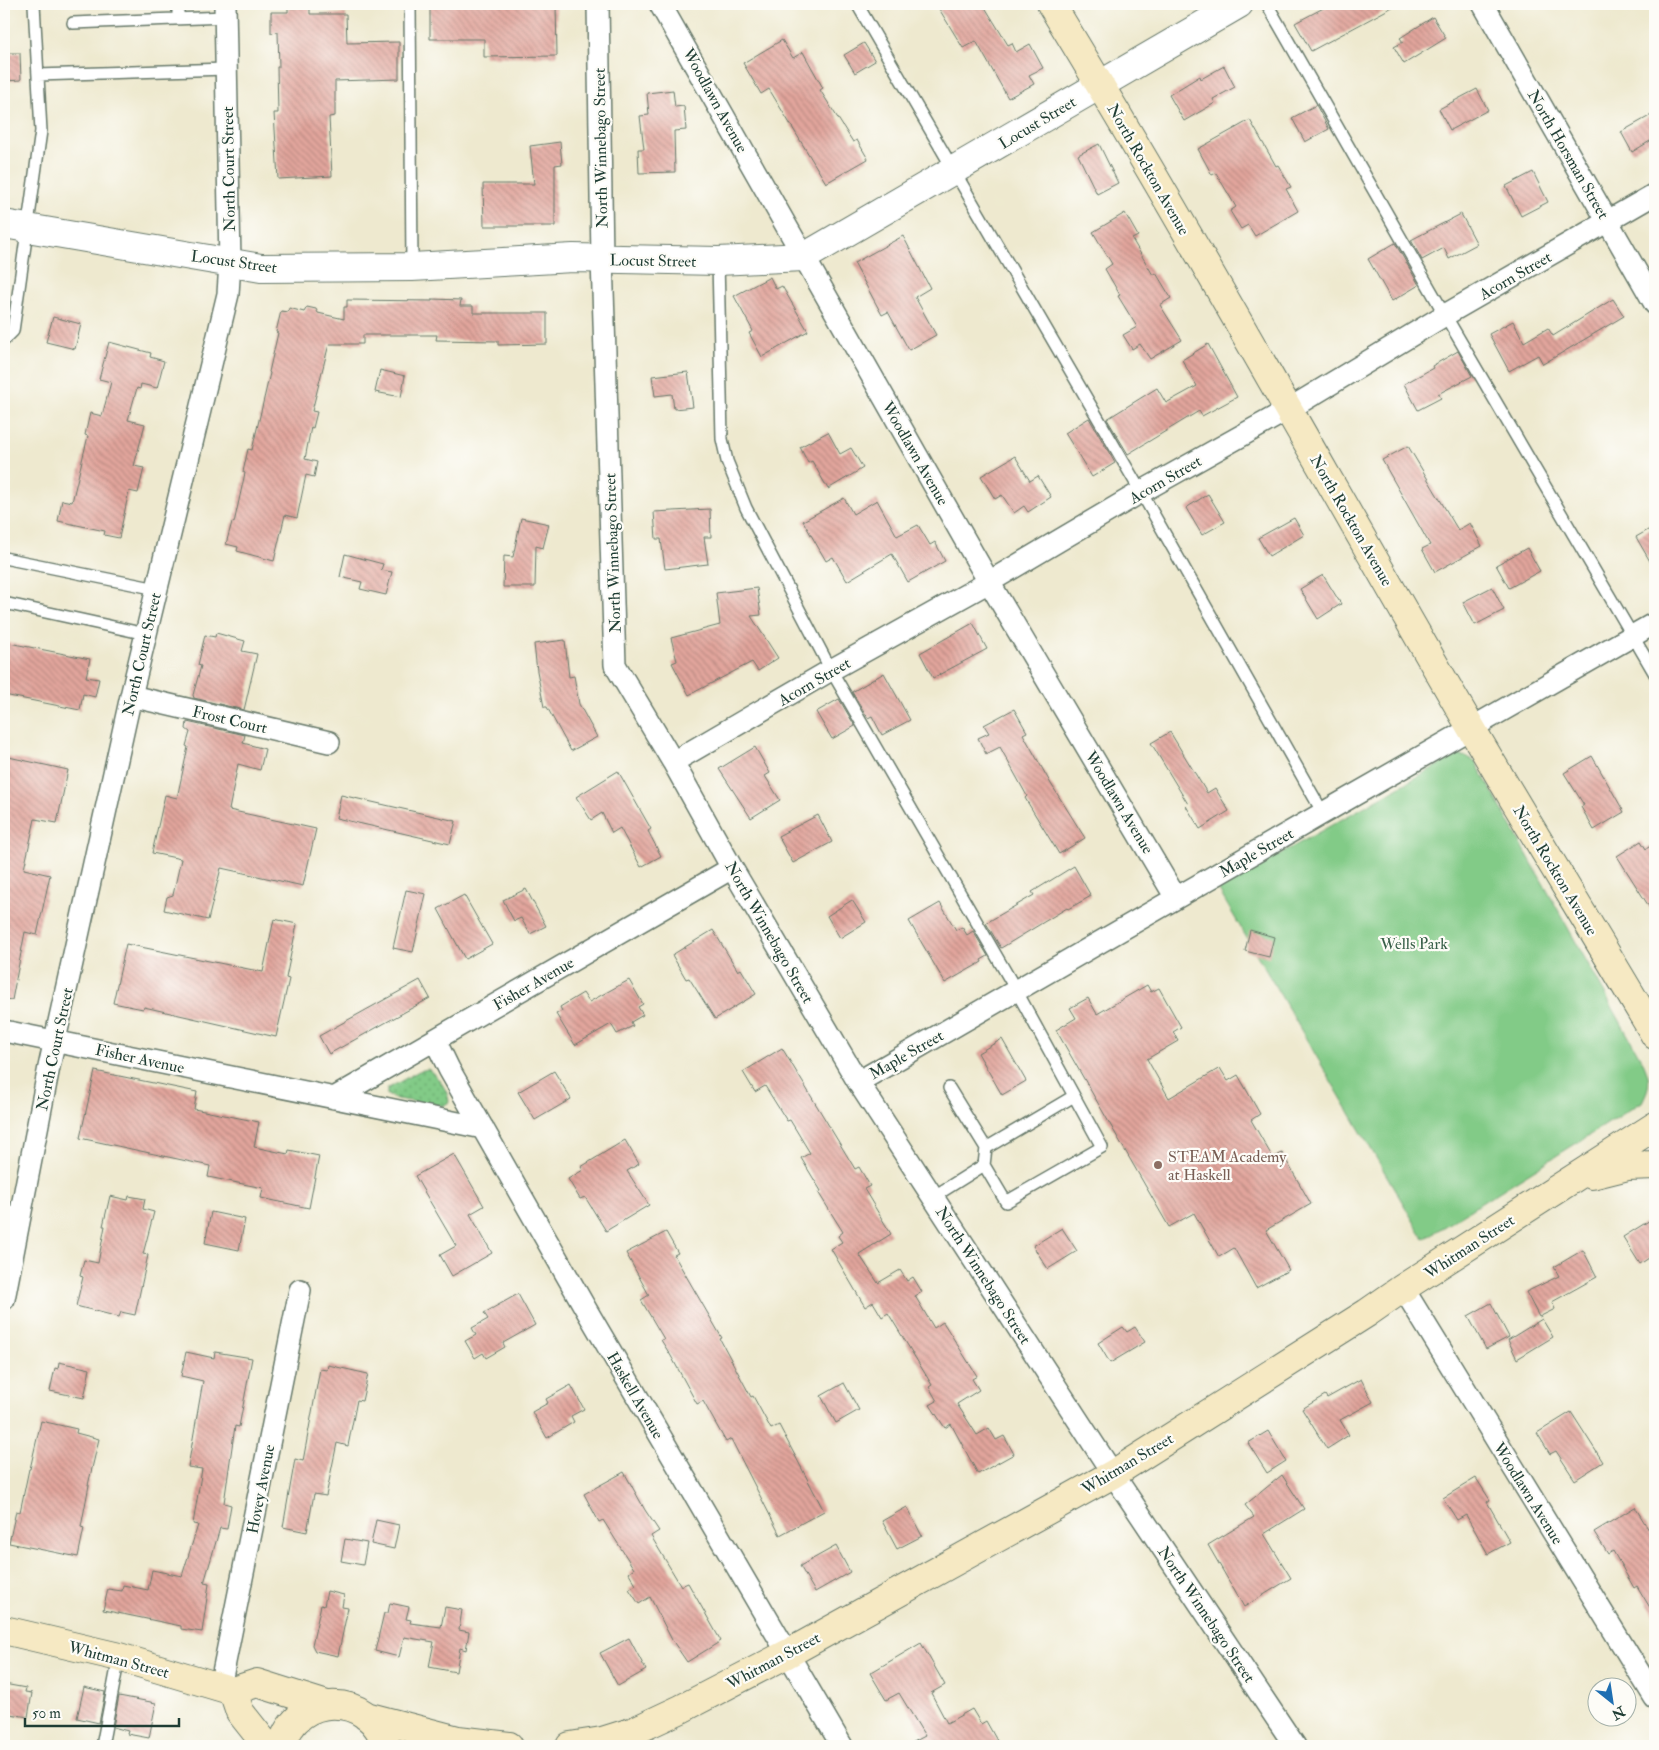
<svg xmlns="http://www.w3.org/2000/svg" width="1659" height="1750" font-family="'IM FELL Double Pica',serif">
  <style>
    .grass { fill: url(#grass-dots); stroke: #50845e }
    .park { fill: #82cb87; stroke: #50845e }
    .building { fill: url(#building-back-hatch) }
    .lines { fill: none; stroke-linecap: round; stroke-linejoin: round }
    .service-casing { stroke: #67796a; stroke-width: 14 }
    .minor-casing { stroke: #67796a; stroke-width: 24 }
    .tertiary-casing { stroke: #67796a; stroke-width: 30 }
    .secondary-casing { stroke: #67796a; stroke-width: 30 }
    .service { stroke: #fff; stroke-width: 11 }
    .minor { stroke: #fff; stroke-width: 21 }
    .tertiary { stroke: #fff; stroke-width: 28 }
    .secondary { stroke: #f6e9c3; stroke-width: 28 }
    .education-dot { fill: #8d6e63; stroke: #fdfcf7; stroke-width: 2 }
    .labels { text-anchor: middle; stroke-width: 4.5; stroke-linejoin: round; paint-order: stroke }
    .street-label { font-size: 16px; fill: #1f3d34; stroke: #fdfcf7 }
    .park-label { font-size: 16px; fill: #386049; stroke: #fdfcf7 }
    .education-label { font-size: 16px; fill: #785e54; stroke: #fdfcf7; text-anchor: start }
  </style>
  <defs>
    <pattern id="grass-dots" width="8" height="8" patternUnits="userSpaceOnUse" patternTransform="scale(1.25)"><rect width="8" height="8" fill="#82cb87"/><path d="M2 2h.1M6 6h.1" fill="none" stroke="#6aa66f" stroke-width="1.8" stroke-linecap="round"/></pattern>
    <pattern id="building-back-hatch" width="6" height="6" patternUnits="userSpaceOnUse" patternTransform="scale(1.25)"><rect width="6" height="6" fill="#e2a59c"/><path d="M-1 5l2 2M0 0l6 6M5-1l2 2" fill="none" stroke="#b78880"/></pattern>
  </defs>
  <rect width="100%" height="100%" fill="#fdfcf7"/>
  <filter id="ink" filterUnits="userSpaceOnUse"><feTurbulence type="fractalNoise" baseFrequency=".02" numOctaves="2"/><feDisplacementMap in="SourceGraphic" scale="10" xChannelSelector="R" yChannelSelector="G"/><feConvolveMatrix kernelMatrix="1 2 1 2 8 2 1 2 1" color-interpolation-filters="sRGB"/></filter>
  <filter id="wash" filterUnits="userSpaceOnUse"><feTurbulence type="fractalNoise" baseFrequency=".0096" numOctaves="4" result="noise"/><feDisplacementMap in="SourceGraphic" scale="20" xChannelSelector="R" yChannelSelector="G"/><feGaussianBlur stdDeviation="1.12" result="paint"/><feColorMatrix in="noise" values="0 0 0 0 0 0 0 0 0 0 0 0 0 0 0 0 0 1.4 0 .05"/><feComposite in="paint" operator="in"/></filter>
  <g filter="url(#wash)">
    <rect width="100%" height="100%" fill="#eee9cf"/>
    <path class="grass" d="M428,1069c10,8 20,21 21,33l-6,4 -46,-7 -10,-4v-6l32,-18z"/>
    <path class="park" d="M1456,755l12,2 8,6 168,301c7,17 6,22 -2,38l-218,137 -206,-350z"/>
    <g id="blocks">
      <path class="building" d="M430,4h126l1,52 -73,1v-18h-54z
        M936,4h47l25,41 4,-2 4,9 14,-8 13,24 -14,7 5,9 -26,14 -32,-57 -13,7z
        M1331,4h67l-87,47 -16,-28z
        M310,7v7h36l1,29 52,-1v37l-64,2v35l-6,1 3,59 -54,3 -4,-66h4l-1,-46h2l-1,-35 -7,1v-21h17v-4z
        M1433,17l13,21 -42,26 -10,-17 9,-5 -3,-4z
        M782,40l11,18 10,-6 20,36 -3,2 33,52 4,-2 11,19 -42,24 -57,-94 -8,5 -18,-31z
        M864,43l11,18 -20,12 -11,-18z
        M4,53h16l1,27 -17,1z
        M1224,66l11,21 -22,12 2,4 -31,18 -15,-26 31,-19 1,3z
        M1477,89l11,21 -38,20 -11,-21z
        M673,90l2,17 9,-1 2,24 -12,1 1,41 -36,1 -1,-24h6l-4,-33 9,-1 -2,-22z
        M1316,105l13,24 -24,13 -13,-24z
        M1655,113v25l-23,14 -11,-20z
        M1250,120l26,46 2,-1 13,22 -5,2 12,22 -43,25 -7,-11 -7,4 -11,-18 6,-4 -20,-34 -4,2 -14,-26z
        M560,142l2,22 -7,1v61h-71l-1,-42h51l-4,-38z
        M1099,144l19,39 -21,11 -19,-39z
        M1533,172l15,30 -27,14 -15,-30z
        M1125,213l13,23 -6,3 21,36 3,-2 15,25 -11,7 22,35 -32,19 -10,-15 -8,5 -9,-14 14,-8 -19,-31 2,-1 -15,-26 7,-5 -19,-32z
        M1461,214l16,30 -28,15 -5,-11 -22,12 -11,-20z
        M903,236l27,52 -15,9 21,38 -27,15 -21,-38 -6,3 -28,-52z
        M1395,243l24,42 -27,16 -24,-42z
        M770,277l6,12 6,-3 26,45 -46,26 -13,-24 4,-2 -19,-35z
        M432,299l29,1 -1,6h13v7h74v31l-49,1v-4l-62,-1 1,-5h-74v9h-34l-17,67 5,1 -4,16 -2,-1 -6,32 12,3 -3,15 -8,-2 -9,43 -12,-3 -11,46 -37,-10 1,-4 -12,-3 6,-22 2,1 11,-50 -2,-1 5,-23 4,1 18,-77 -1,-1 9,-39 -2,-1 5,-21 7,1 1,-4 15,4 3,-5 9,2 2,4 26,6v-12h3v-7l85,1z
        M1613,299l11,17 -81,48 -5,-9 -29,16 -20,-37 24,-13 11,21 24,-14 5,8z
        M53,317l28,7 -6,25 -29,-7z
        M109,342l42,11 -1,4 14,4 -7,27 -16,-4 -1,5 -3,-1 -9,32 17,4 -11,42 10,2 -6,25 -9,-2 -10,47 -15,-3 1,-4 -47,-10 4,-21 10,2 16,-66 -3,-1 5,-22 12,3 9,-34 -12,-3z
        M1208,344l29,53 -35,19 -3,-5 -71,43 -21,-35 50,-31 9,15 31,-17 -15,-26z
        M1458,351l14,25 -34,18 3,4 -23,12 -14,-26 29,-16 -1,-2z
        M380,370l25,6 -4,21 -26,-5z
        M688,372l5,35 -19,2 -2,-15 -17,2 -3,-20z
        M1089,418l26,45 -23,14 -27,-44z
        M828,432l12,22 11,-6 12,20 -35,21 -16,-28 -4,2 -8,-16z
        M1408,446l50,84 12,-7 12,23 -47,26 -13,-23 8,-4 -48,-85z
        M1015,456l15,25 8,-5 13,21 -23,15 -4,-6 -10,7 -12,-18 -7,4 -14,-23z
        M1208,494l17,28 -23,13 -16,-27z
        M844,498l9,16 24,-14 20,36 21,-11 12,20 5,-3 10,19 -37,21 -16,-28 -45,27 -14,-24 -7,4 -23,-40z
        M710,509l1,28h-7l4,27 -43,5 -4,-30h-5l-2,-27z
        M521,518l28,6 -6,24 -7,-2 -1,41h-32l1,-31 9,1z
        M1294,518l10,17 -35,21 -11,-18z
        M1655,526v44l-19,-33z
        M1527,548l13,23 -31,17 -13,-23z
        M345,554l38,10 -2,6 11,2 -6,23 -26,-6 2,-7 -22,-5z
        M1323,575l18,29 -23,15 -18,-30z
        M1492,587l12,23 -29,15 -12,-23z
        M757,588l4,27 -10,1 27,42 -20,13 -6,-9 -63,33 -17,-32 5,-2 -6,-23 49,-13 -4,-32z
        M973,623l14,26 -54,29 -13,-25z
        M216,633l29,8 -3,10 15,3 -13,56 -50,-12 -1,-3 8,-29 -3,-1 7,-30 10,2z
        M565,640l4,37 5,-1 5,28 18,33 -26,14 -24,-44h-3l-7,-36 -3,-27z
        M4,642l86,17 -4,18 13,2 -4,18 -12,-3 -3,16 -76,-15z
        M884,673l26,47 -28,15 -10,-19 -4,2 -16,-26z
        M839,699l16,27 -23,13 -16,-27z
        M1014,709l13,23 -4,2 28,50 34,54 -26,16 -34,-56 2,-2 -27,-49 -14,7 -8,-16 11,-5 -5,-8z
        M187,722l58,13 -2,8 22,6 -5,21 -22,-6 -9,46 87,19 -13,57 -82,-18 -13,52 -44,-10 3,-13 6,-2 8,-36 -29,-6 13,-58 12,3 11,-51 -2,-1 4,-14 -4,-3z
        M1170,732l37,61 8,-5 14,23 -29,18 -14,-23 2,-2 -37,-61z
        M755,747l15,26 -5,3 15,24 -29,18 -32,-49z
        M4,756l64,14 -11,53 -22,-4 -11,50 26,6 -13,60 -12,-3 -13,68 -8,-1z
        M1592,756l32,56 -30,18 -13,-23 3,-2 -20,-32z
        M618,771l33,58 -3,2 13,25 -20,11 -21,-39 -8,5 -10,-20 -11,7 -15,-23z
        M341,795l115,26 -6,23 -114,-26z
        M818,815l14,27 -39,21 -15,-27z
        M1641,841l5,8 9,-6v73l-38,-60z
        M1074,866l17,30 -23,13 -1,-1 -66,40 -15,-25 48,-28 -2,-3z
        M526,889l20,37 -16,8 -9,-16 -7,3 -11,-21z
        M406,890l20,4 -13,58 -20,-4z
        M464,895l28,49 -27,15 -27,-50z
        M852,900l14,22 -26,16 -13,-22z
        M940,903l16,27 6,-3 5,8 6,-4 15,25 -7,4 1,2 -37,21 -36,-62z
        M274,919l23,5 -11,54 3,1 -13,58 -132,-30 -1,2 -30,-6 13,-59 137,28z
        M713,930l25,41 3,-2 15,25 -41,25 -26,-41 -3,1 -14,-24z
        M1250,930l24,7 -5,20 -24,-6z
        M420,980l10,18 -101,56 -10,-18z
        M629,980l14,24 -5,3 5,8 -12,7 2,4 -16,8 -6,-10 -36,21 -19,-31 6,-3 -2,-4 23,-14 6,9z
        M1147,985l4,7 8,-4 22,39 -8,5 5,9 -31,18 22,39 51,-30 8,13 10,-6 22,39 -9,6 22,38 9,-5 29,51 -45,26 23,40 -33,18 -22,-40 -15,9 -25,-44 -25,14 -113,-197 20,-12 -6,-10 18,-10 9,16z
        M1002,1039l24,42 -24,14 -24,-42z
        M782,1048l73,121 4,-2 11,19 -6,3 27,45 -32,20 19,29 22,-13 7,11 6,-4 9,15 -7,4 19,32 9,-6 34,54 -5,3 7,11 -22,14 20,31 12,-7 7,12 8,-4 10,18 -36,20 -27,-50 -6,4 -15,-23 7,-4 -8,-14 3,-2 -44,-72 -6,4 -9,-15 -8,5 -34,-58 11,-7 -4,-6 5,-4 -25,-40 3,-1 -20,-33 9,-5 -20,-33 -3,1 -22,-35 -10,6 -12,-20z
        M95,1071l102,21 -3,17 65,13 -5,25 34,7 1,-4 30,6 -10,52 -48,-10 2,-10 -55,-11 2,-11 -130,-28z
        M554,1071l17,28 -36,21 -17,-28z
        M625,1140l14,24 -12,7 22,34 -43,26 -21,-34 -5,2 -12,-20 15,-9 -2,-3z
        M454,1154l30,52 -14,8 22,39 -40,23 -12,-21 16,-9 -41,-70z
        M110,1196l18,4 1,-4 16,3 -2,10 11,3 -11,42 5,1 -13,60 -14,-3 -2,5 -43,-11 7,-29 -3,-1 4,-16 14,3 7,-37h-2z
        M211,1212l34,7 -6,31 -34,-7z
        M1655,1217v37l-15,10 -17,-27z
        M1062,1228l15,23 -29,18 -15,-23z
        M666,1232l12,21 -4,2 48,83 -2,1 31,58 2,-1 18,33 8,-4 45,86 -44,24 -49,-96 -5,3 -23,-41 -6,3 -26,-48 -10,-16 3,-1 -23,-39 8,-5 -23,-42z
        M1583,1250l14,27 -45,25 3,7 -16,8 -13,-25 33,-16 -5,-9z
        M518,1294l17,31 -32,18 2,4 -19,11 -3,-5 -8,5 -10,-17 11,-6 -4,-7 16,-9 -4,-6z
        M1491,1303l18,34 -23,12 -18,-33z
        M1542,1319l11,18 -36,22 -9,-19z
        M1123,1327l4,5 8,-5 10,15 -35,21 -12,-20z
        M186,1352l28,6 1,-6 37,6 -13,69 -4,-1 -11,77 7,2 -4,24 -7,-1 -16,55 5,1 -7,48 -21,-3v-3l-78,-16 5,-21 14,2 1,-6 25,5 4,-20 30,6 16,-51 -5,-1 9,-55 -14,-2 15,-86 -22,-5z
        M59,1362l31,7 -6,29 -34,-7 5,-23 3,1z
        M328,1365l40,9 -6,27 -5,-1 -9,46 -11,-3 -11,53 -12,-2 -7,38 -24,-5 12,-68 8,2 17,-92 7,1z
        M1361,1379l12,23 -33,18 9,15 -22,14 -25,-40 23,-14 2,3z
        M844,1383l15,27 -23,13 -15,-27z
        M571,1385l13,24 -13,7 3,6 -27,16 -15,-26 16,-9 -2,-4z
        M1571,1412l32,50 -28,18 -19,-29 -6,3 -13,-21z
        M41,1421l36,8 -1,4 23,6 -11,46h1l-8,42 3,1 -6,29 -69,-14 7,-32 4,1 9,-43h1z
        M1268,1431l18,30 -19,12 -19,-30z
        M624,1472l21,38 14,21 -8,5 30,50 7,-3 33,58 -34,21 -15,-22 -22,-43 -11,7 -10,-15 7,-4 -7,-12 5,-4 -31,-49 -4,2 -15,-28z
        M1282,1475l22,34 -40,25 27,44 -47,29 -36,-62 46,-28 -9,-12z
        M1476,1478l14,22 -3,2 23,40 -22,12 -22,-39 -9,5 -14,-22z
        M907,1507l15,29 -25,13 -15,-28z
        M1635,1507l20,33v76l-18,-30 -3,2 -21,-37 -5,3 -14,-22z
        M376,1520l23,5 -5,24 -23,-5z
        M345,1539l22,4 -4,22 -22,-4z
        M836,1546l14,26 -35,20 -15,-26z
        M327,1591l17,4 -2,12 6,1 -10,48 -23,-5 -3,-6 9,-40 3,1z
        M390,1603l19,4 -3,12 5,1 -1,3 31,4 4,-20 17,3 -3,20 10,2 -3,18 -6,-2 -4,24 -27,-5 5,-25 -30,-5 -5,20 -24,-6 9,-38h4z
        M629,1638l17,32 -28,16 -18,-33z
        M921,1643l24,42 -14,8 16,30 25,-14 9,15 5,-3 14,25h-94l19,-10 -26,-43 -13,7 -16,-27z
        M4,1684l22,4 -1,4 7,1 -4,24 -24,-4z
        M84,1687l21,5 -6,31 -22,-5z
        M119,1696l37,7 -7,35 -22,-4 1,-3 -15,-4z"/>
    </g>
  </g>
  <g filter="url(#ink)">
    <use href="#blocks" fill-opacity="0" stroke="#67796a" stroke-width="1"/>
    <g class="lines">
      <defs>
        <path id="service" d="M178,4v15
          M410,4l2,263
          M857,4l284,488 182,321
          M1267,4l178,311 210,359
          M73,23l152,-6
          M38,75l188,-6
          M718,261l4,178 5,22 19,47 85,162 185,320 86,157 -96,55 -22,-37 -51,32
          M4,340l9,-9 28,-200 -7,-127
          M4,558l153,31
          M4,603l142,31
          M949,1088l37,60
          M984,1165l2,-17 88,-52
          M102,1746l17,-89"/>
        <path id="minor" d="M598,4l4,255 13,406 58,97 59,106 126,214 255,392 182,272
          M660,4l329,578 187,316
          M1483,4l172,300
          M131,696l198,46
          M673,762l158,-92 158,-88 152,-90 148,-83 156,-94 210,-121
          M4,1031l479,97
          M435,1040l14,29 138,242 255,435
          M858,1082l465,-269 332,-190
          M334,1098l398,-230
          M1403,1288l252,410
          M4,1299l45,-232 82,-371 97,-402 2,-31 -5,-259
          M220,1687l80,-397"/>
        <path id="tertiary" d="M4,224l257,44 151,-1 161,-9 145,3 86,-4 435,-253"/>
        <path id="secondary" d="M1051,4c145,238 279,481 419,722 61,104 124,206 185,309
          M1592,1175l36,-9 27,-1
          M4,1630l115,27 114,34 24,-8 70,22
          M233,1691l7,21 27,34
          M366,1716l92,24 51,6
          M282,1746c14,-55 89,-55 104,0
          M570,1746l32,-5 32,-10 47,-22 106,-55 326,-180 254,-161 36,-25 252,-162"/>
      </defs>
      <use href="#service" class="service-casing"/>
      <use href="#minor" class="minor-casing"/>
      <use href="#tertiary" class="tertiary-casing"/>
      <use href="#secondary" class="secondary-casing"/>
      <use href="#service" class="service"/>
      <use href="#minor" class="minor"/>
      <use href="#tertiary" class="tertiary"/>
      <use href="#secondary" class="secondary"/>
    </g>
  </g>
  <circle class="education-dot" cx="1158" cy="1165" r="5"/>
  <g class="labels">
    <g class="street-label">
      <text transform="translate(716 100) rotate(61)" y="6">Woodlawn Avenue</text>
      <text transform="translate(1037 122) rotate(-31)" y="6">Locust Street</text>
      <text transform="translate(600 148) rotate(-91)" y="6">North Winnebago Street</text>
      <text transform="translate(1569 154) rotate(60)" y="6">North Horsman Street</text>
      <text transform="translate(228 169) rotate(-91)" y="6">North Court Street</text>
      <text transform="translate(1149 169) rotate(60)" y="6">North Rockton Avenue</text>
      <text transform="translate(653 260) rotate(1)" y="6">Locust Street</text>
      <text transform="translate(234 261) rotate(8)" y="6">Locust Street</text>
      <text transform="translate(1515 275) rotate(-30)" y="6">Acorn Street</text>
      <text transform="translate(916 453) rotate(60)" y="6">Woodlawn Avenue</text>
      <text transform="translate(1165 479) rotate(-30)" y="6">Acorn Street</text>
      <text transform="translate(1352 520) rotate(60)" y="6">North Rockton Avenue</text>
      <text transform="translate(612 553) rotate(-92)" y="6">North Winnebago Street</text>
      <text transform="translate(141 654) rotate(-77)" y="6">North Court Street</text>
      <text transform="translate(814 681) rotate(-30)" y="6">Acorn Street</text>
      <text transform="translate(230 719) rotate(13)" y="6">Frost Court</text>
      <text transform="translate(1120 802) rotate(59)" y="6">Woodlawn Avenue</text>
      <text transform="translate(1256 852) rotate(-30)" y="6">Maple Street</text>
      <text transform="translate(1556 870) rotate(59)" y="6">North Rockton Avenue</text>
      <text transform="translate(770 932) rotate(60)" y="6">North Winnebago Street</text>
      <text transform="translate(533 983) rotate(-30)" y="6">Fisher Avenue</text>
      <text transform="translate(54 1049) rotate(-78)" y="6">North Court Street</text>
      <text transform="translate(906 1054) rotate(-30)" y="6">Maple Street</text>
      <text transform="translate(140 1058) rotate(12)" y="6">Fisher Avenue</text>
      <text transform="translate(1469 1246) rotate(-33)" y="6">Whitman Street</text>
      <text transform="translate(984 1275) rotate(57)" y="6">North Winnebago Street</text>
      <text transform="translate(636 1395) rotate(60)" y="6">Haskell Avenue</text>
      <text transform="translate(1127 1463) rotate(-31)" y="6">Whitman Street</text>
      <text transform="translate(260 1489) rotate(-79)" y="6">Hovey Avenue</text>
      <text transform="translate(1529 1493) rotate(58)" y="6">Woodlawn Avenue</text>
      <text transform="translate(1207 1614) rotate(56)" y="6">North Winnebago Street</text>
      <text transform="translate(119 1659) rotate(15)" y="6">Whitman Street</text>
      <text transform="translate(773 1660) rotate(-28)" y="6">Whitman Street</text>
    </g>
    <g class="park-label">
      <text x="1414" y="949">Wells Park</text>
    </g>
    <g class="education-label">
      <text x="1168" y="1162">STEAM Academy<tspan x="1168" dy="18">at Haskell</tspan></text>
    </g>
  </g>
  <rect width="1659" height="1750" fill="none" stroke="#fdfcf7" stroke-width="20"/>
  <g transform="translate(1612 1702) rotate(150)"><circle r="24" fill="#fdfcf7" stroke="#a4b0a9"/>
  <path d="M0-4L9 19L0 12L-9 19Z" fill="#1f6fb2"/>
  <text y="-8" font-size="14" font-weight="bold" text-anchor="middle" fill="#1f3d34">N</text>
  </g>
  <path d="M25 1718v8h154v-8" fill="none" stroke="#1f3d34" stroke-width="2.5"/>
  <text x="32" y="1718" font-size="15" fill="#1f3d34" stroke="#fdfcf7" stroke-width="4" paint-order="stroke">50 m</text>
</svg>
